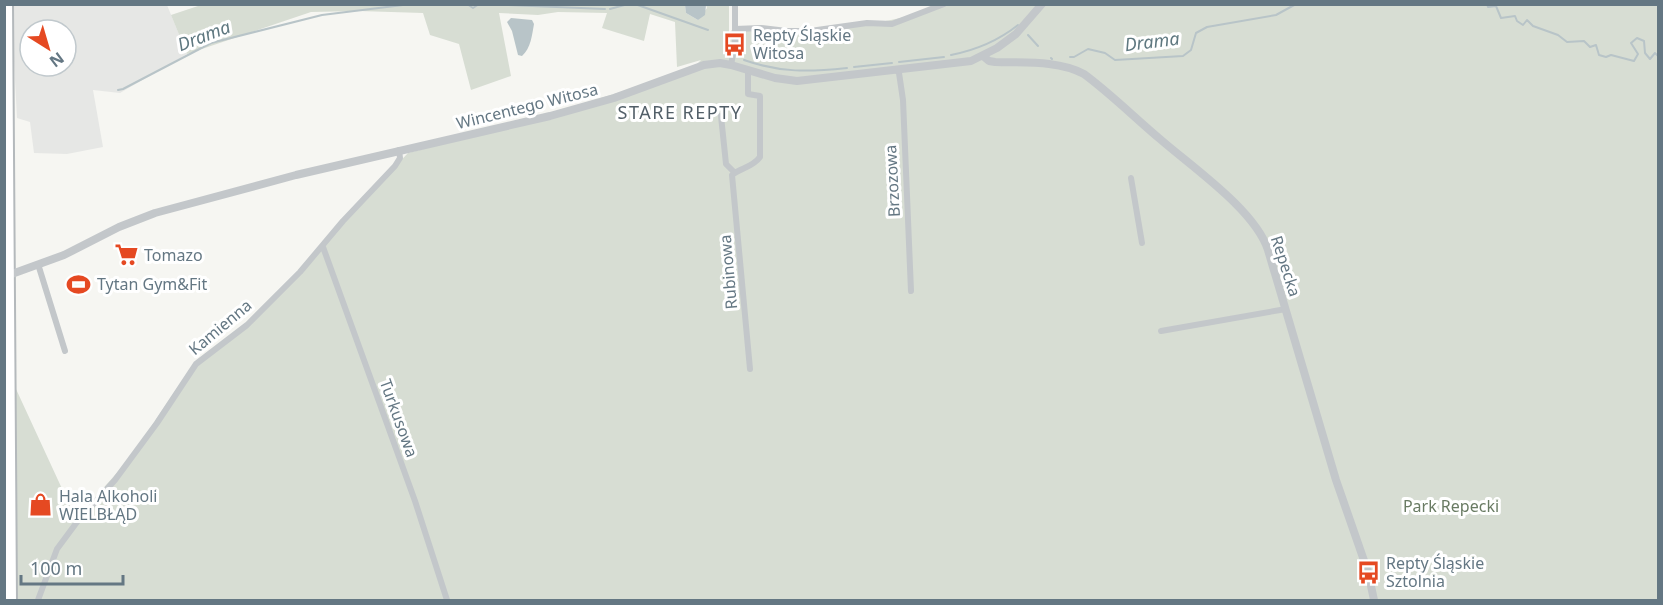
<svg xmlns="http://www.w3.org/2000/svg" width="1663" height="605" font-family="'Noto Sans',sans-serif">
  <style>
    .built { fill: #e6e7e5; fill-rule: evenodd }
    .green { fill: #d7ddd3 }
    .water { fill: #b8c4c8 }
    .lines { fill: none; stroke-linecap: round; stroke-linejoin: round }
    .stream { stroke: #b8c4c8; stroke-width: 2 }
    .primary-casing { stroke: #b4b9bc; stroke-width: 14 }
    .minor { stroke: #c3c7ca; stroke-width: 6 }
    .tertiary { stroke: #c3c7ca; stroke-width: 8 }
    .primary { stroke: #fff; stroke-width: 10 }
    .labels { text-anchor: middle; stroke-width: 6; stroke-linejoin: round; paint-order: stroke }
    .poi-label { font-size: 16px; fill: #647783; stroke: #fff; text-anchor: start }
    .street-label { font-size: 16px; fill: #647783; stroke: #fff }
    .park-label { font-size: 16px; fill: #697b63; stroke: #fff }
    .water-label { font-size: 18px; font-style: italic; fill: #5f7880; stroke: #fff }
    .neighbourhood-label { font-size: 18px; letter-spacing: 1.5px; fill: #525f68; stroke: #fff }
  </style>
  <rect width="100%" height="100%" fill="#f6f6f2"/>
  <path class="built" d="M11,5h156l20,49 -67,39 -27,-3 10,57 -36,7 -33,-1 -4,-31 -13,-4zM30,30h36v36h-36z"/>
  <path class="green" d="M685,4l1,9 12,7 9,-12 -1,-3h23v28l4,-4c72,0 145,2 213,-25l712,1v595h-1653l-1,-237 72,156 54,-61 60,-89 60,-49 29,-28 55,-61 74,-78 77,-20 205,-62 11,-11 -24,7 -2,-45 -25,-8 -6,27 -42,-13 5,-15 -49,-1 -20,3 -39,-2 12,63 -40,14 -12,-46 -29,-9 -7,-22 -64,-2 -48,1 -124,42 -16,-39 30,-10z"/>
  <path class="water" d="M685,5h21l-1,10 -7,5 -12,-7z
    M511,18l21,2 2,4c-2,11 -3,24 -12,32l-4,-1 -6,-24 -5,-9z"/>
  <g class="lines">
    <path class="stream" d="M467,4l6,4 6,-4
      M483,4l122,5
      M635,4l73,26
      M1487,4l1,3 8,-1 5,12 14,-2 2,5 6,4 4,-5 6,6 25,9 9,7 17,-1 6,6 6,-2 3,10 7,2 5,-2 23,6 4,-7 -7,-11 6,-5 7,3 1,12 5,6 5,-6 3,3
      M610,9l18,-5
      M1028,35l10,11
      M951,55c25,-5 47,-14 67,-30
      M1070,57h4l14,-8 17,4 10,7 68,-4 8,-6 5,-17 11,-6 69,-12 20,-11
      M1051,58l1,1
      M744,60c37,13 65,12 103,8
      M899,62l45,-5
      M854,67l38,-4
      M118,90l5,-1 88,-46 111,-28 89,-11"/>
    <defs>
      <path id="primary" d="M7,4l4,596"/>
    </defs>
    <use href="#primary" class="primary-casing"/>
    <path class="minor" d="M735,29l26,-1 26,3h23l57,-8 25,1 52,-20
      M731,65l4,-21v-40
      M748,70v24l12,2v61c-7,10 -19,11 -28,18l18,194
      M896,70l3,3 4,27 8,191
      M721,116l5,48 9,9
      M1131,178l11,65
      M323,247l92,254 32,99
      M38,264l27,87
      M1161,331l125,-22
      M38,600l19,-51 20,-27 38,-42 42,-57 39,-59 51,-39 53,-53 43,-51 52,-55 5,-8 -1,-8"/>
    <path class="tertiary" d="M983,56l6,5 6,1c28,1 63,-2 89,12 27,20 51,44 76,65 32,28 95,71 108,111l68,230 32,92 6,28
      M9,275l55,-20 55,-28 36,-14 141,-38 254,-59 64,-18 90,-33 16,-2 11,2 44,13 22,3 174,-20 26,-13 19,-14 26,-30"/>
    <use href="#primary" class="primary"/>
  </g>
  <defs>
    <symbol id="bus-bare" viewBox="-9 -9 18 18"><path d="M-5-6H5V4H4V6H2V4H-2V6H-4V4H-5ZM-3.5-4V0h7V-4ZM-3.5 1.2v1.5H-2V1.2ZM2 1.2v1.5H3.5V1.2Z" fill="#e54922" stroke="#fff" stroke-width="2.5" paint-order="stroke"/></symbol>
    <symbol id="supermarket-bare" viewBox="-9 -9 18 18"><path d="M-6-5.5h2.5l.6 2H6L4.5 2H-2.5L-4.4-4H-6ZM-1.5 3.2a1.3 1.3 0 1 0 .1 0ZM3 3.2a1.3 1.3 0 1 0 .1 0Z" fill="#e54922" stroke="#fff" stroke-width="2.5" paint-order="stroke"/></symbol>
    <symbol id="stadium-bare" viewBox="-9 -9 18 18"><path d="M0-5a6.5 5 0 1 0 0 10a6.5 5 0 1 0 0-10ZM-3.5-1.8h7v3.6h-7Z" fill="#e54922" stroke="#fff" stroke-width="2.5" paint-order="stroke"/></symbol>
    <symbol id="shop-bare" viewBox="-9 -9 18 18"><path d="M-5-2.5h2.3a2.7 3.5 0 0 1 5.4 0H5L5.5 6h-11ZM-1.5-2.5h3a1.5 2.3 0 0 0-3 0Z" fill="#e54922" stroke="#fff" stroke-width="2.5" paint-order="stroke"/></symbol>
  </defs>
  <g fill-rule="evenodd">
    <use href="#bus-bare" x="718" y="28" width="33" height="33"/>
    <use href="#supermarket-bare" x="110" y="238" width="33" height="33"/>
    <use href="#stadium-bare" x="62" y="268" width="33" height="33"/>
    <use href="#shop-bare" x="24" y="488" width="33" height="33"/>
    <use href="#bus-bare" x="1352" y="556" width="33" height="33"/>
  </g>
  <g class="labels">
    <g class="poi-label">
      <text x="753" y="41">Repty Śląskie<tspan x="753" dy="18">Witosa</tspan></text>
      <text x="144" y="261">Tomazo</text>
      <text x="97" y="290">Tytan Gym&amp;Fit</text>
      <text x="59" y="502">Hala Alkoholi<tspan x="59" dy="18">WIELBŁĄD</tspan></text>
      <text x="1386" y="569">Repty Śląskie<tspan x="1386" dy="18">Sztolnia</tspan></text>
    </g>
    <g class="street-label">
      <text transform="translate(527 106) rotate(-14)" y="6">Wincentego Witosa</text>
      <text transform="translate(892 181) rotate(-93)" y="6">Brzozowa</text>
      <text transform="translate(1286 266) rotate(72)" y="6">Repecka</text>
      <text transform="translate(728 272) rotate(-95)" y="6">Rubinowa</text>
      <text transform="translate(220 327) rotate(-40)" y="6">Kamienna</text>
      <text transform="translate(399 418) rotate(70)" y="6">Turkusowa</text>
    </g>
    <g class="park-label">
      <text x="1451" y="512">Park Repecki</text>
    </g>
    <g class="water-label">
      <text transform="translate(204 36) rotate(-21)" y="6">Drama</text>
      <text transform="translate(1152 42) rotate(-7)" y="6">Drama</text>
    </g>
    <g class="neighbourhood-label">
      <text x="680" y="119">STARE REPTY</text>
    </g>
  </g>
  <rect width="1663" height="605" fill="none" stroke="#647783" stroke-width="12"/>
  <g transform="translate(48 48) rotate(143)"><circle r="28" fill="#ffffff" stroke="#c1c9cd" stroke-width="1.5"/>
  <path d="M0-4.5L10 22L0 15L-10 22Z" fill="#e54922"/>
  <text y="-9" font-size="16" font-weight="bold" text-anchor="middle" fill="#647783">N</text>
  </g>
  <path d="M21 575v9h102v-9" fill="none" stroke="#647783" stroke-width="3"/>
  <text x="30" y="575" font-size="18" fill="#647783" stroke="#ffffff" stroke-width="4.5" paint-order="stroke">100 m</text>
</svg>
